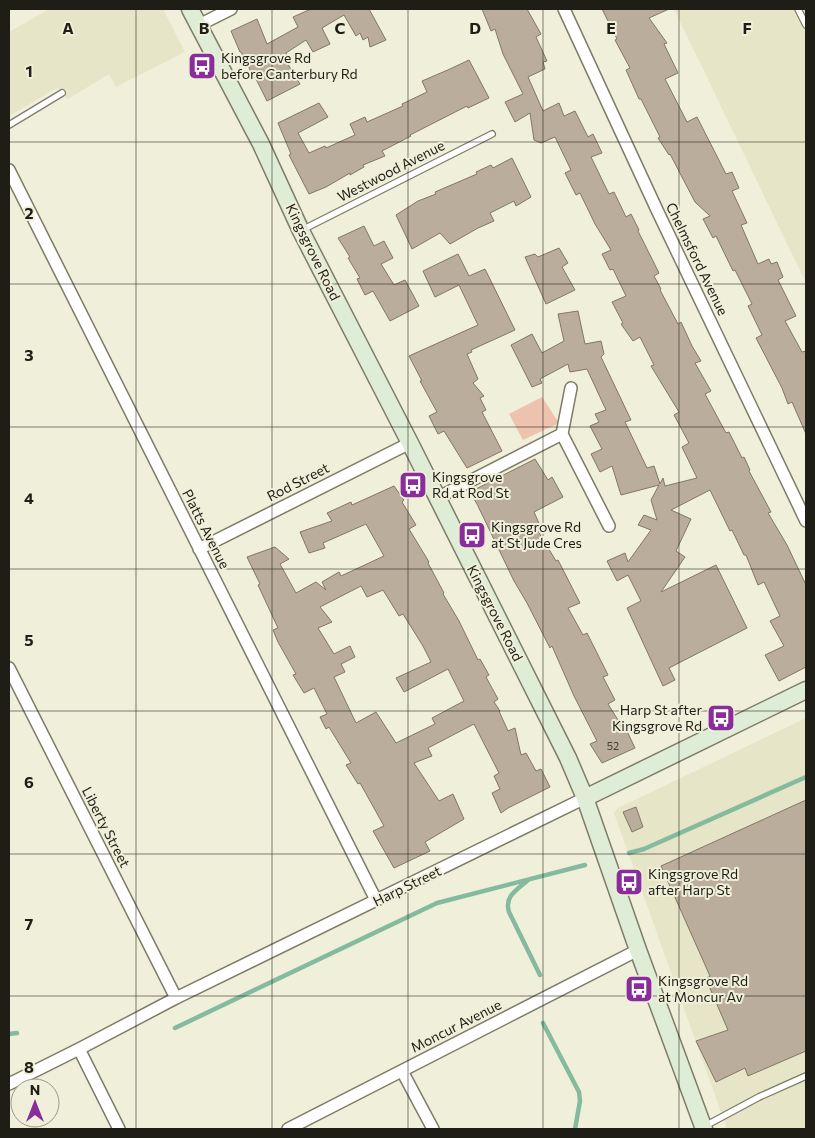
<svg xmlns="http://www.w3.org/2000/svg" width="815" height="1138" font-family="Commissioner,sans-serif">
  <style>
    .built { fill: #e7e5c8 }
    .green { fill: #edc3af }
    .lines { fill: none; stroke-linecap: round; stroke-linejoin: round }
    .stream { stroke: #84bb9f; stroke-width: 4.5 }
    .building { fill: #baad9c; stroke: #827666; fill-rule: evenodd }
    .lane-casing { stroke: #7d7c68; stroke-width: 8 }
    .street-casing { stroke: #7d7c68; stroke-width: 14 }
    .secondary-casing { stroke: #7d7c68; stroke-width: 19 }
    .lane { stroke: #fff; stroke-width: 5.5 }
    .street { stroke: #fff; stroke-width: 11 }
    .secondary { stroke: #e0edd6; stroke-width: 16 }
    .grid { fill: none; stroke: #1e1e16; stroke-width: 1; stroke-opacity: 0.55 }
    .labels { text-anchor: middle; stroke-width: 4; stroke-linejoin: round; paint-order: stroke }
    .number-label { font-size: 11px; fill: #454238 }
    .poi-label { font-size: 14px; fill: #1e1e16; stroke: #f0efd9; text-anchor: start }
    .street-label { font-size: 14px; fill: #1e1e16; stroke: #f0efd9 }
    .grid-label { font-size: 16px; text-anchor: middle; font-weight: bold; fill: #1e1e16; stroke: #f0efd9; stroke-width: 4; stroke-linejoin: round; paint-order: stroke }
  </style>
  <rect width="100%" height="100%" fill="#f0efd9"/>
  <path class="built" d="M49,9h114l22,43 -69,35 -7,-13 -41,25 -11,-11 -48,28v-84z
    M674,9h132v274z
    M806,718v411h-79l-113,-316 4,-5z"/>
  <path class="green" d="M542,397l17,26 -36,17 -14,-26z"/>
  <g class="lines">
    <path class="stream" d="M629,853l15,-4 162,-72
      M528,880c-11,10 -24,16 -19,32l31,63
      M543,1023l36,69 1,9 -5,28
      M175,1028l262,-125 148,-38
      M9,1034l8,-1"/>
  </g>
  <path class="building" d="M311,9h58l17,31 -16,7 -2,-10 -5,3 -3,-7 -4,3 -12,-21 -22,13 8,16 -17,8 -7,-12 -20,13 3,6 -3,2 14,23 -33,17 -12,-24 -1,1 -13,-26h-1l-9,-21 26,-12 10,25 31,-17 -5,-10z
    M482,9h45l14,25 -5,3 11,24 -4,1 2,7 -17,8 15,34 16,-8 5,13 11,-5 13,26 5,-3 9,19 -11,4 18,37 5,-2 12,25 5,-3 8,16 -1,1 21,42 -5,3 7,13 -1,1 18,34 3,-2 11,24 9,15 -6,2 16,28 -6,3 21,39 3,-1 13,26 2,-1 6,13 -1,1 22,41 -3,1 19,32 19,40v82l-27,14 -14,-26 19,-9 -14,-25 10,-5 -16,-34 -6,3 -12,-30h-2l-12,-25 -2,1 -20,-41 -39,20 20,9 -15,32 9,6 -24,35 55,-27 31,63 -78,40 6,12 -12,6 -36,-78 14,-7 -13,-26 -11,6 -10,-20 18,-8 3,9 23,-32 -13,-5 6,-10 13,5 -6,-20 8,-15 -38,10 -9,-29 -12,6 -9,-18 11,-5 -12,-23 9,-4 -4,-8 11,-4 -19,-41 -17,3 -2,-8 -28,15 2,4 -10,4 -21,-42 21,-11 10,19 22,-12 -6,-27 20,-3 7,33 16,-3 3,13 -3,3 30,63 -6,2 22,46 7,-2 6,18 3,-6 2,8 32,-8 -15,-31 7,-4 -15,-28 5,-3 -28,-46 3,-1 -14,-28 -7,4 -12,-17 2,-1 -11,-21 14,-6 -13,-27 -3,1 -8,-16 9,-4 -16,-26 -15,-31 -4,2 -11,-22 6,-3 -16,-33 -14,6 -7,-3 -4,-27 -15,9 -10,-20 18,-8 -20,-40 -8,-25 -4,2z
    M602,9h67l-20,9 18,25 -3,1 14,29 -13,6 22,43 10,-5 29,57 6,-2 7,16 -7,3 15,32 -6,2 17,39 11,-5 2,5 6,-2 6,15 -5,3 18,36 -11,5 17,31 4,-1v83l-14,-32 -4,2 -6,-16 -26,-50 6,-3 -14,-29 4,-2 -17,-34 -2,1 -17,-35 -3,2 -10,-19 7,-3 -15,-14 -25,-48 -1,1 -11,-17 2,-1 -19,-38h-2l-13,-29 4,-2 -15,-28 2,-1z
    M469,60l20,38 -21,10 -1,-2 -57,29 1,1 -29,15 3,5 -22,9 1,2 -14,8v-2l-24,14 -17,7 -20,-39 2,-1 -13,-31 41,-20 9,14 -30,16 11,20 16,-7 1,2 29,-13 -5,-11 15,-7 2,5 36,-16 -1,-2 25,-12 -5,-11 28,-12z
    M512,158l19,39 -15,9 -2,-5 -24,12 4,8 -16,7 -28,16 -10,-11 -28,16 -16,-34 22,-14 18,-7 -1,-2 42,-18 -1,-2 15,-7 2,3z
    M364,226l10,20 10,-5 9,17 -12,6 13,21 11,-5 14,26 -29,15 -17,-30 -8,4 -8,-16 3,-1 -12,-20 2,-1 -12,-19z
    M559,248l9,15 -6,4 13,23 -29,14 -21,-47 10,-3 3,3z
    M458,254l11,22 16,-7 30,61 -44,20 1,2 -5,2 11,25 -5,4 11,13 -4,2 6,12 -4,2 20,39 -35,17 -23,-37 -6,3 -9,-18 8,-4 -17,-31h2l-13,-25 69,-31 -19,-40 -24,12 -12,-26z
    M535,459l13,21 4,-3 11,20 -29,15 8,18 -4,1 18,30 2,-1 22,43 -12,5 15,27 4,-2 21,42 -5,2 12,23 -7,4 15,24 2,-1 10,21 -33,15 -12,-19 7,-3 -23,-45 -22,-50 -2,2 -23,-45 -13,-22 -37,-77 -7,-12z
    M394,486l10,14 -2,2 14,23 -7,4 20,33 -1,1 16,30 -1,1 16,27 19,39 2,-1 9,16 -3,2 12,22 -4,3 6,9h-1l9,20 7,-3 6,27 5,-2 10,18 5,-2 9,18 -42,21 -7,5 -9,-20 8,-4 -6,-13 5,-3 -25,-49 -46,24 4,8 -18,7 25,38 14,-7 11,25 -39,23 5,9 -36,17 -21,-37 11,-5 -24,-43 -2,1 -12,-19 5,-2 -22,-36 -3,2 -6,-12 7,-3 -13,-26 -10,5 -11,-18 3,-1 -18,-32 -5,-12 5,-2 -20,-43 2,-1 -13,-27 28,-10 14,12 -9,5 16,29 20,-11 10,8 -4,-8 17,-10 2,4 43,-20 -18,-32 -43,19 2,5 -16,5 -9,-21 32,-11 -5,-8 24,-11 1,3zM361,586l6,11 16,-7 16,26 4,-2 20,32 8,16 -35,16 8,14 44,-23 16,32 -32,17 3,6 -39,19 -20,-31 -20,11 -22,-46 11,-5 -4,-8 14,-7 -5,-11 -16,8 -16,-26 14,-6 -12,-15z
    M806,800v251l-58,25 -3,-8 -29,14 -20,-41 32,-11 -22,-51 4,-3 -49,-110z
    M636,807l7,20 -11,5 -9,-20z"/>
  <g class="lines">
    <defs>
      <path id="lane" d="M798,9l8,16
        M9,125l53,-32
        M302,230l190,-96
        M705,1126l54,-29 47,-21"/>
      <path id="street" d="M564,9l93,201 149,311
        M199,25l32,-16
        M9,170l367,730
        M562,434l47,92
        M437,498l125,-64 9,-46
        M199,549l211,-106
        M9,668l167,330
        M79,1049l40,80
        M402,1071l31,58
        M9,1084l70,-35 97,-51 409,-200
        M288,1129l350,-179"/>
      <path id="secondary" d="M190,9l71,135 40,87 109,212 158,315 17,40 53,152 66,179
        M585,798l221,-108"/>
    </defs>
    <use href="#lane" class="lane-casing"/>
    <use href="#street" class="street-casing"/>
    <use href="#secondary" class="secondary-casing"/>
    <use href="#lane" class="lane"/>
    <use href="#street" class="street"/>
    <use href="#secondary" class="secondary"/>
  </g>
  <path class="grid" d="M136,9v1120M272,9v1120M408,9v1120M543,9v1120M679,9v1120M9,142h797M9,284h797M9,427h797M9,569h797M9,711h797M9,854h797M9,996h797"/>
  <defs>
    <symbol id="bus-square" viewBox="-11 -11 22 22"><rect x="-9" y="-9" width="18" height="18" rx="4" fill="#882d99" stroke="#f0efd9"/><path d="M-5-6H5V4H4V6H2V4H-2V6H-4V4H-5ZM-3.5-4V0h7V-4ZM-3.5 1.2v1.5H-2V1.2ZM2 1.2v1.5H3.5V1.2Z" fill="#fff"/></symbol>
  </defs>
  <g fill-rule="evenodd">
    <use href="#bus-square" x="186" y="50" width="32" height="32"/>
    <use href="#bus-square" x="397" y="469" width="32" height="32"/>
    <use href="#bus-square" x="456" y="519" width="32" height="32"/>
    <use href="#bus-square" x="705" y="702" width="32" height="32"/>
    <use href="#bus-square" x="613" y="866" width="32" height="32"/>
    <use href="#bus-square" x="623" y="973" width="32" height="32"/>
  </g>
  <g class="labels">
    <g class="number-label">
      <text x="613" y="750">52</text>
    </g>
    <g class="poi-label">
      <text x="221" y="63">Kingsgrove Rd<tspan x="221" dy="16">before Canterbury Rd</tspan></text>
      <text x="432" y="482">Kingsgrove<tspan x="432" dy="16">Rd at Rod St</tspan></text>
      <text x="491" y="532">Kingsgrove Rd<tspan x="491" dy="16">at St Jude Cres</tspan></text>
      <text x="702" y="715" text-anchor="end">Harp St after<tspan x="702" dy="16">Kingsgrove Rd</tspan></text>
      <text x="648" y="879">Kingsgrove Rd<tspan x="648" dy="16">after Harp St</tspan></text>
      <text x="658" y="986">Kingsgrove Rd<tspan x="658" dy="16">at Moncur Av</tspan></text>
    </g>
    <g class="street-label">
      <text transform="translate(391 171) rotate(-27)" y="5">Westwood Avenue</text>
      <text transform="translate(313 252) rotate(64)" y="5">Kingsgrove Road</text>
      <text transform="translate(697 259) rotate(64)" y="5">Chelmsford Avenue</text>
      <text transform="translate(298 482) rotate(-27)" y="5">Rod Street</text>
      <text transform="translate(206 529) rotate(63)" y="5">Platts Avenue</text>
      <text transform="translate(495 613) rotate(63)" y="5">Kingsgrove Road</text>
      <text transform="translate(106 827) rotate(63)" y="5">Liberty Street</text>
      <text transform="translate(407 886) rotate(-26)" y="5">Harp Street</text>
      <text transform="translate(456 1026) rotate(-27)" y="5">Moncur Avenue</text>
    </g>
  </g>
  <g class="grid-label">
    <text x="68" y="34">A</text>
    <text x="204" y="34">B</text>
    <text x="340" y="34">C</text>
    <text x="475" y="34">D</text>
    <text x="611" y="34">E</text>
    <text x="747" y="34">F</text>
    <text x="29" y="77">1</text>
    <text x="29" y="219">2</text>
    <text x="29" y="361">3</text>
    <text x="29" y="504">4</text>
    <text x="29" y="646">5</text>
    <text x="29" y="788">6</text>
    <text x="29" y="930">7</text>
    <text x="29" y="1073">8</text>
  </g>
  <rect width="815" height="1138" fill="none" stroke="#1e1e16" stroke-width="20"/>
  <g transform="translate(35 1103)"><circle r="24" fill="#f0efd9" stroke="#9c9b8b"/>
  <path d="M0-4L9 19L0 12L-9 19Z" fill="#882d99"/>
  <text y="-8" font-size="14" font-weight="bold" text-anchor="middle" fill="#1e1e16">N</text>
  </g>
</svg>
